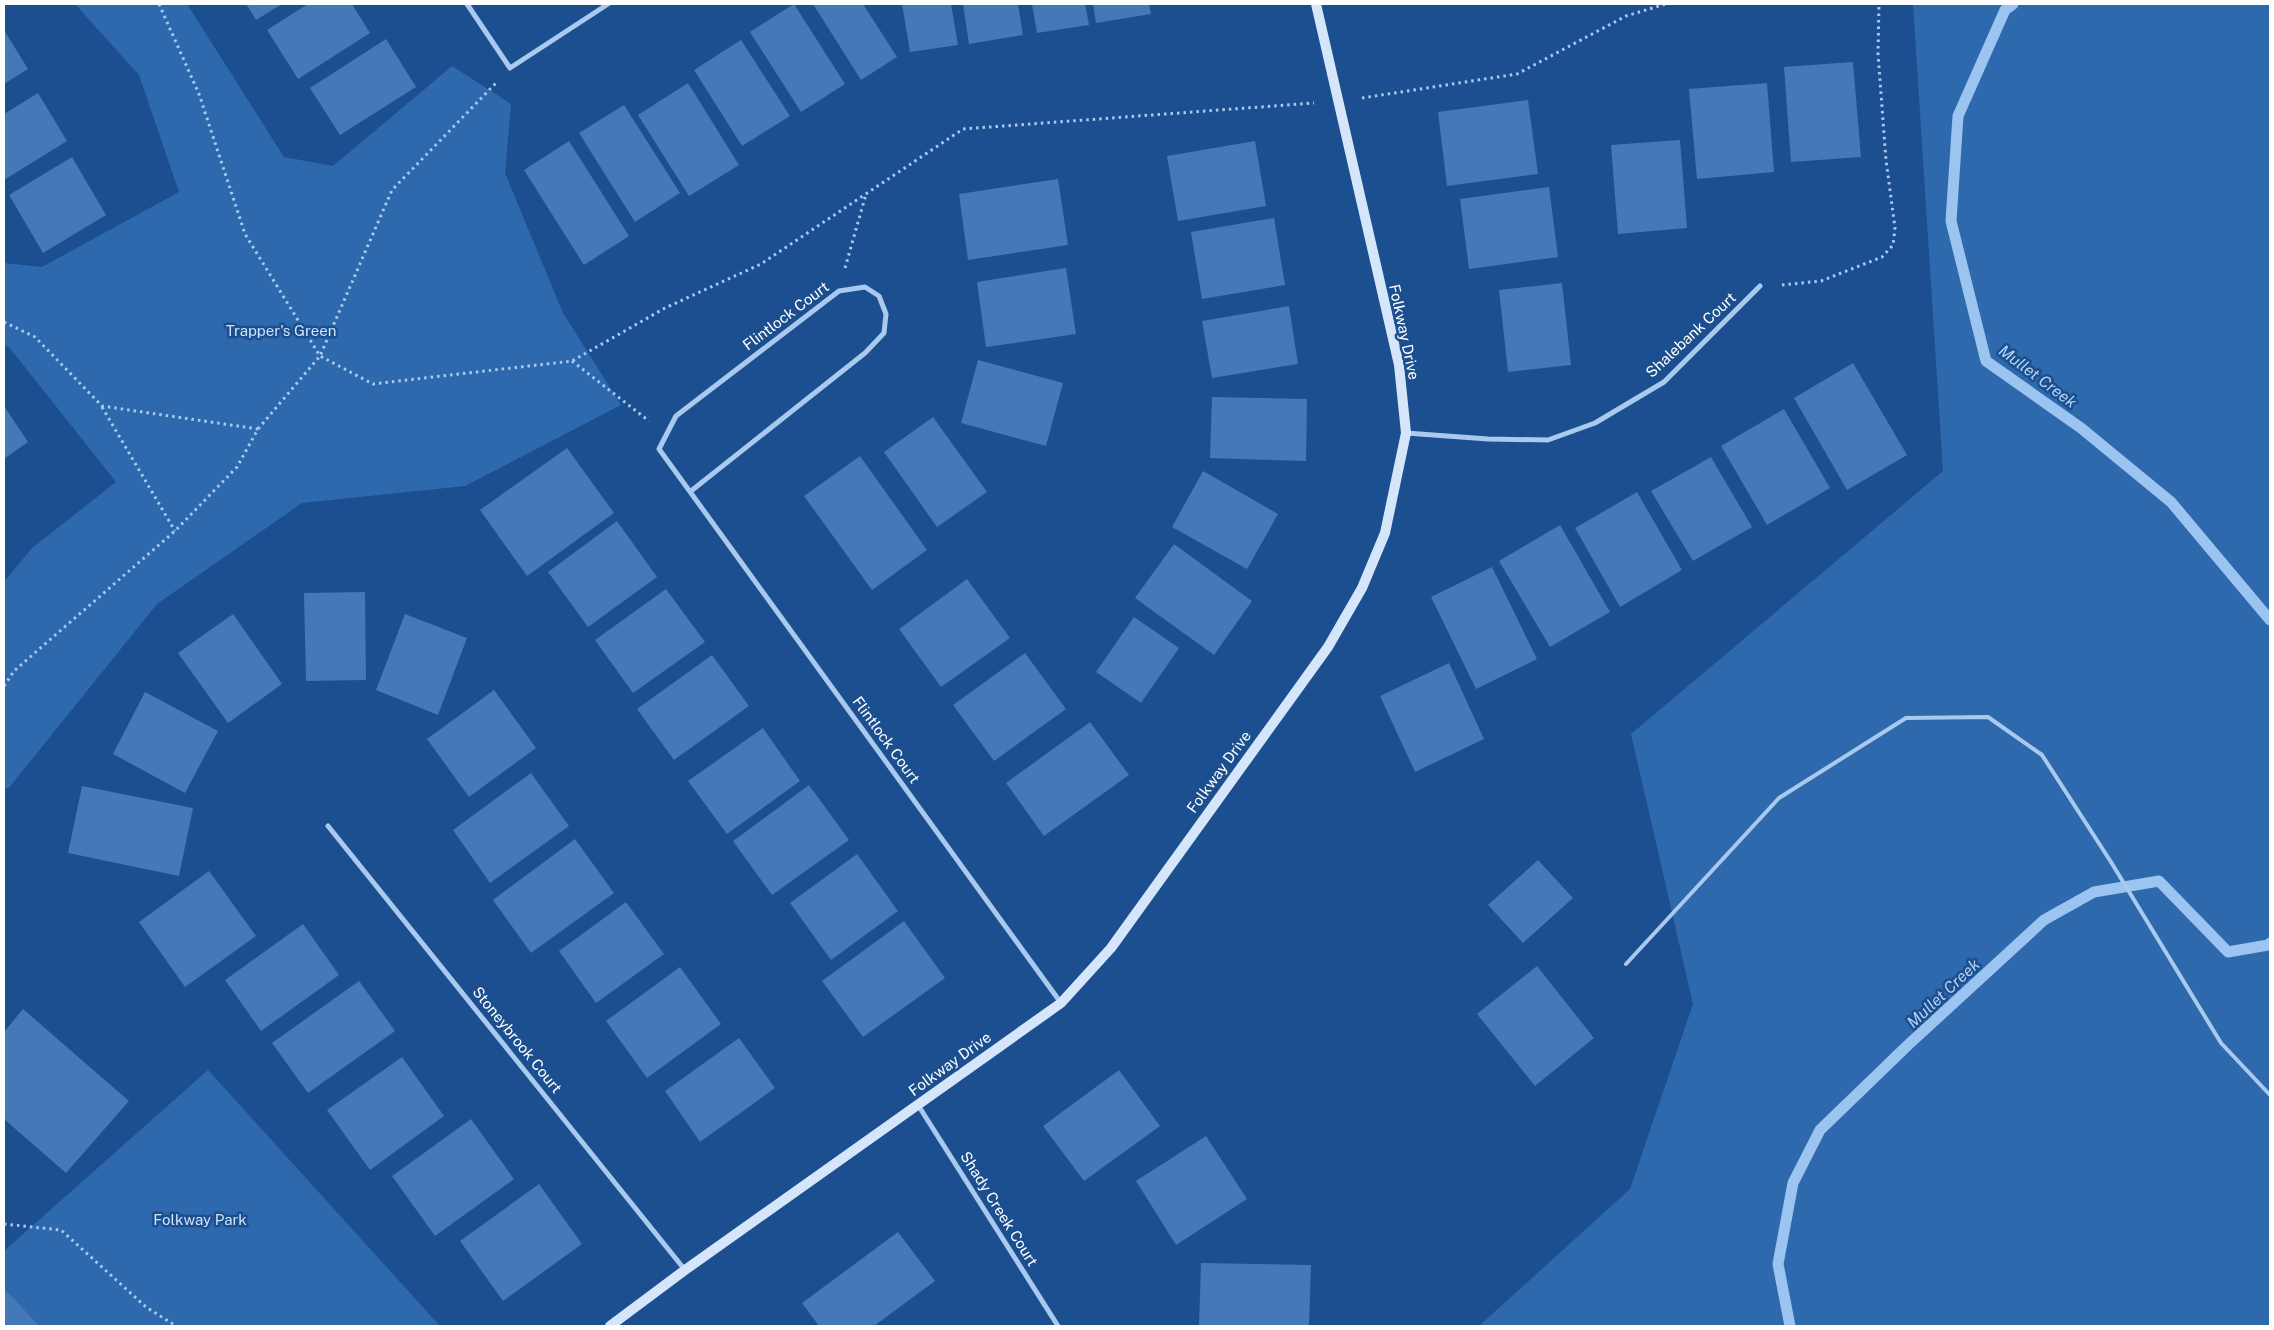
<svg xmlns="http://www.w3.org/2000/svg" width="2274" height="1330" font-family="'Public Sans',sans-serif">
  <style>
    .green { fill: #2e69ad }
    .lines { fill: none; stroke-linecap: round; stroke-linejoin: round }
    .stream { stroke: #9cc4f0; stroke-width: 11 }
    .building { fill: #4478b7 }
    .path { stroke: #a9c9ee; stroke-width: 3; stroke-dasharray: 2.5 4; stroke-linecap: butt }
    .lane { stroke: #a9c9ee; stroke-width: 4 }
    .street { stroke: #a9c9ee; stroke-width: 5 }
    .secondary { stroke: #d6e6fa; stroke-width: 10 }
    .labels { text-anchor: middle; stroke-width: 5; stroke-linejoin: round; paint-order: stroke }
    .street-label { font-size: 15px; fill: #fff; stroke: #1b4f8f }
    .park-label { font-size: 15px; fill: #cfe3fa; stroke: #1b4f8f }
    .water-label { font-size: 16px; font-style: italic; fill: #b5d3f5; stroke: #1b4f8f }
  </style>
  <rect width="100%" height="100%" fill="#1b4f8f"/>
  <path class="green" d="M75,4h112l97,153 49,9 119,-100 59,38 -6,69 58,140 58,92 -156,81 -163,17 -145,101 -149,185 -4,-2v-205l28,-34 84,-66 -107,-135 -5,-2v-82l38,4 137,-75 -40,-117z
    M1913,4h357v1322h-791l151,-137 63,-185 -62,-270 312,-263z
    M208,1070l232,256h-404l-32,-38v-37z"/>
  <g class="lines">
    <path class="stream" d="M2013,4l-8,6 -47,106 -7,105 35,140 95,67 90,74 99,118
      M1790,1326l-12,-62 15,-81 27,-53 88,-85 136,-125 50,-28 65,-11 69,71 40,-7 2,-2"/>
  </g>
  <path class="building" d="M246,4h36l-26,16z
    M308,4h44l18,29 -72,46 -31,-49z
    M794,4l51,80 -44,28 -51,-80z
    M813,4h50l34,53 -36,23z
    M902,4h49l7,41 -48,7z
    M963,4h55l5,31 -54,9z
    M1032,4h53l4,21 -52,8z
    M1093,4h56l2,10 -55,9z
    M4,30l24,39 -24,15z
    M386,39l30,48 -76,48 -30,-47z
    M741,40l49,76 -48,30 -48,-76z
    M1853,62l8,95 -70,5 -7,-95z
    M688,83l51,82 -50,31 -51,-81z
    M1767,83l7,89 -77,7 -8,-90z
    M38,93l29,48 -63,39v-66z
    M1528,100l10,74 -91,12 -9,-74z
    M624,105l56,88 -45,29 -56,-89z
    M1680,140l7,88 -69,6 -7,-89z
    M569,141l60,95 -45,29 -60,-95z
    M1255,141l11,65 -88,15 -11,-65z
    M72,157l34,58 -63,38 -34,-58z
    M1058,179l10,66 -100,15 -9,-66z
    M1549,187l9,70 -89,12 -9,-70z
    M1274,218l11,67 -83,14 -11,-67z
    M1066,268l10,66 -90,13 -9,-65z
    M1562,283l9,82 -63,7 -9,-82z
    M1289,306l9,58 -86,14 -10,-57z
    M978,360l85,23 -17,63 -85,-23z
    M1853,363l54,92 -60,35 -53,-92z
    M1212,397l95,2 -1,62 -96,-3z
    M4,406l24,36 -24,17z
    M1784,409l46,79 -63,37 -46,-79z
    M933,417l54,75 -50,35 -53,-75z
    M567,448l47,65 -87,63 -47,-66z
    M860,456l67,94 -55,40 -68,-94z
    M1711,457l41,70 -59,34 -42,-70z
    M1203,471l75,43 -31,55 -75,-42z
    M1637,492l45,78 -62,37 -45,-79z
    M617,521l40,56 -69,50 -40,-55z
    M1560,525l50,87 -60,35 -51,-86z
    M1174,544l78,57 -38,54 -79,-57z
    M1492,567l45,92 -61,30 -45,-92z
    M967,579l43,59 -69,49 -42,-58z
    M666,589l39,53 -72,51 -38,-53z
    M365,592l1,88 -60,1 -2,-88z
    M233,614l49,70 -54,39 -50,-70z
    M405,614l62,24 -29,77 -62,-25z
    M1134,617l45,31 -38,55 -45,-31z
    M1025,653l41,56 -72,52 -41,-56z
    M712,655l37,51 -75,54 -37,-51z
    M1449,663l35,76 -69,33 -35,-76z
    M494,690l42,58 -67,49 -42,-58z
    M145,692l73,39 -33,62 -72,-39z
    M1090,722l39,53 -85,61 -38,-53z
    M763,728l37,53 -73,53 -39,-53z
    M531,773l38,53 -79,57 -37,-53z
    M809,785l40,55 -77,55 -39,-54z
    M82,786l111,22 -14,68 -111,-23z
    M575,839l39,54 -83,60 -38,-53z
    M857,854l41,57 -67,49 -41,-57z
    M1538,860l35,38 -50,45 -35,-38z
    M209,871l47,65 -71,51 -46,-65z
    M626,902l38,52 -68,49 -37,-52z
    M904,921l41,57 -82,59 -41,-56z
    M303,924l36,51 -78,56 -36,-51z
    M1537,966l57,72 -59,48 -58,-72z
    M680,967l41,57 -74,54 -41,-57z
    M359,981l36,50 -87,62 -36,-50z
    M23,1009l106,92 -63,72 -62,-54v-87z
    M739,1038l36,50 -75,54 -35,-51z
    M402,1057l42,59 -74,54 -43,-60z
    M1119,1070l41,56 -76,55 -41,-55z
    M471,1119l43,60 -79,57 -43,-60z
    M1206,1136l41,63 -71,46 -40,-64z
    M539,1184l43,60 -79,57 -43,-60z
    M898,1232l37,49 -61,45h-55l-17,-23z
    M1201,1263l110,2 -2,61h-110z
    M4,1288l35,38h-35z"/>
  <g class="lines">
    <path class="path" d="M159,4l40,90 46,140 75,122 53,28 199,-23 93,-53 96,-44 202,-135 351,-26
      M1362,98l155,-24 109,-58 40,-12
      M845,268l21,-74
      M1782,285l39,-4 61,-24 11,-12 2,-17 -9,-68 -8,-106 1,-50
      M4,322l31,15 67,69 156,23
      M572,361l77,60
      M102,407l73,124
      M4,686l10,-15 161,-140 62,-64 21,-38 62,-73 72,-166 104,-107
      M4,1224l57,6 85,77 30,19"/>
    <path class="lane" d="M1626,964l153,-166 127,-80 82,-1 54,38 69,107 110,181 49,52"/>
    <path class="street" d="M467,4l43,64 98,-64
      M1406,433l82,6 60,1 47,-17 69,-41 96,-96
      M691,491l174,-138 19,-20 2,-19 -7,-18 -14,-9 -26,4 -163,125 -17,33 402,554
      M328,826l357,444
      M918,1105l140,221"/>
    <path class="secondary" d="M610,1326l75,-56 376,-267 50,-55 217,-301 34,-59 23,-55 21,-100 -7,-68 -83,-361"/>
  </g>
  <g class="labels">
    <g class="street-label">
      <text transform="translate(786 316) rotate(-37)" y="5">Flintlock Court</text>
      <text transform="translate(1404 332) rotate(78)" y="5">Folkway Drive</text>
      <text transform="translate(1691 335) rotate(-43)" y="5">Shalebank Court</text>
      <text transform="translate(886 740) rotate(54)" y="5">Flintlock Court</text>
      <text transform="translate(1219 772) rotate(-54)" y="5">Folkway Drive</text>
      <text transform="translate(517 1040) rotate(51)" y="5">Stoneybrook Court</text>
      <text transform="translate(950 1064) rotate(-36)" y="5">Folkway Drive</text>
      <text transform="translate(999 1209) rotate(58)" y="5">Shady Creek Court</text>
    </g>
    <g class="park-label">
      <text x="281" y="336">Trapper's Green</text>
      <text x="200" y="1225">Folkway Park</text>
    </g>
    <g class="water-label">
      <text transform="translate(2038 376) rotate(37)" y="6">Mullet Creek</text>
      <text transform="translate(1943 993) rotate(-43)" y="6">Mullet Creek</text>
    </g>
  </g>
  <rect width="2274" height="1330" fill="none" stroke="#ffffff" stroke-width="10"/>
</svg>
